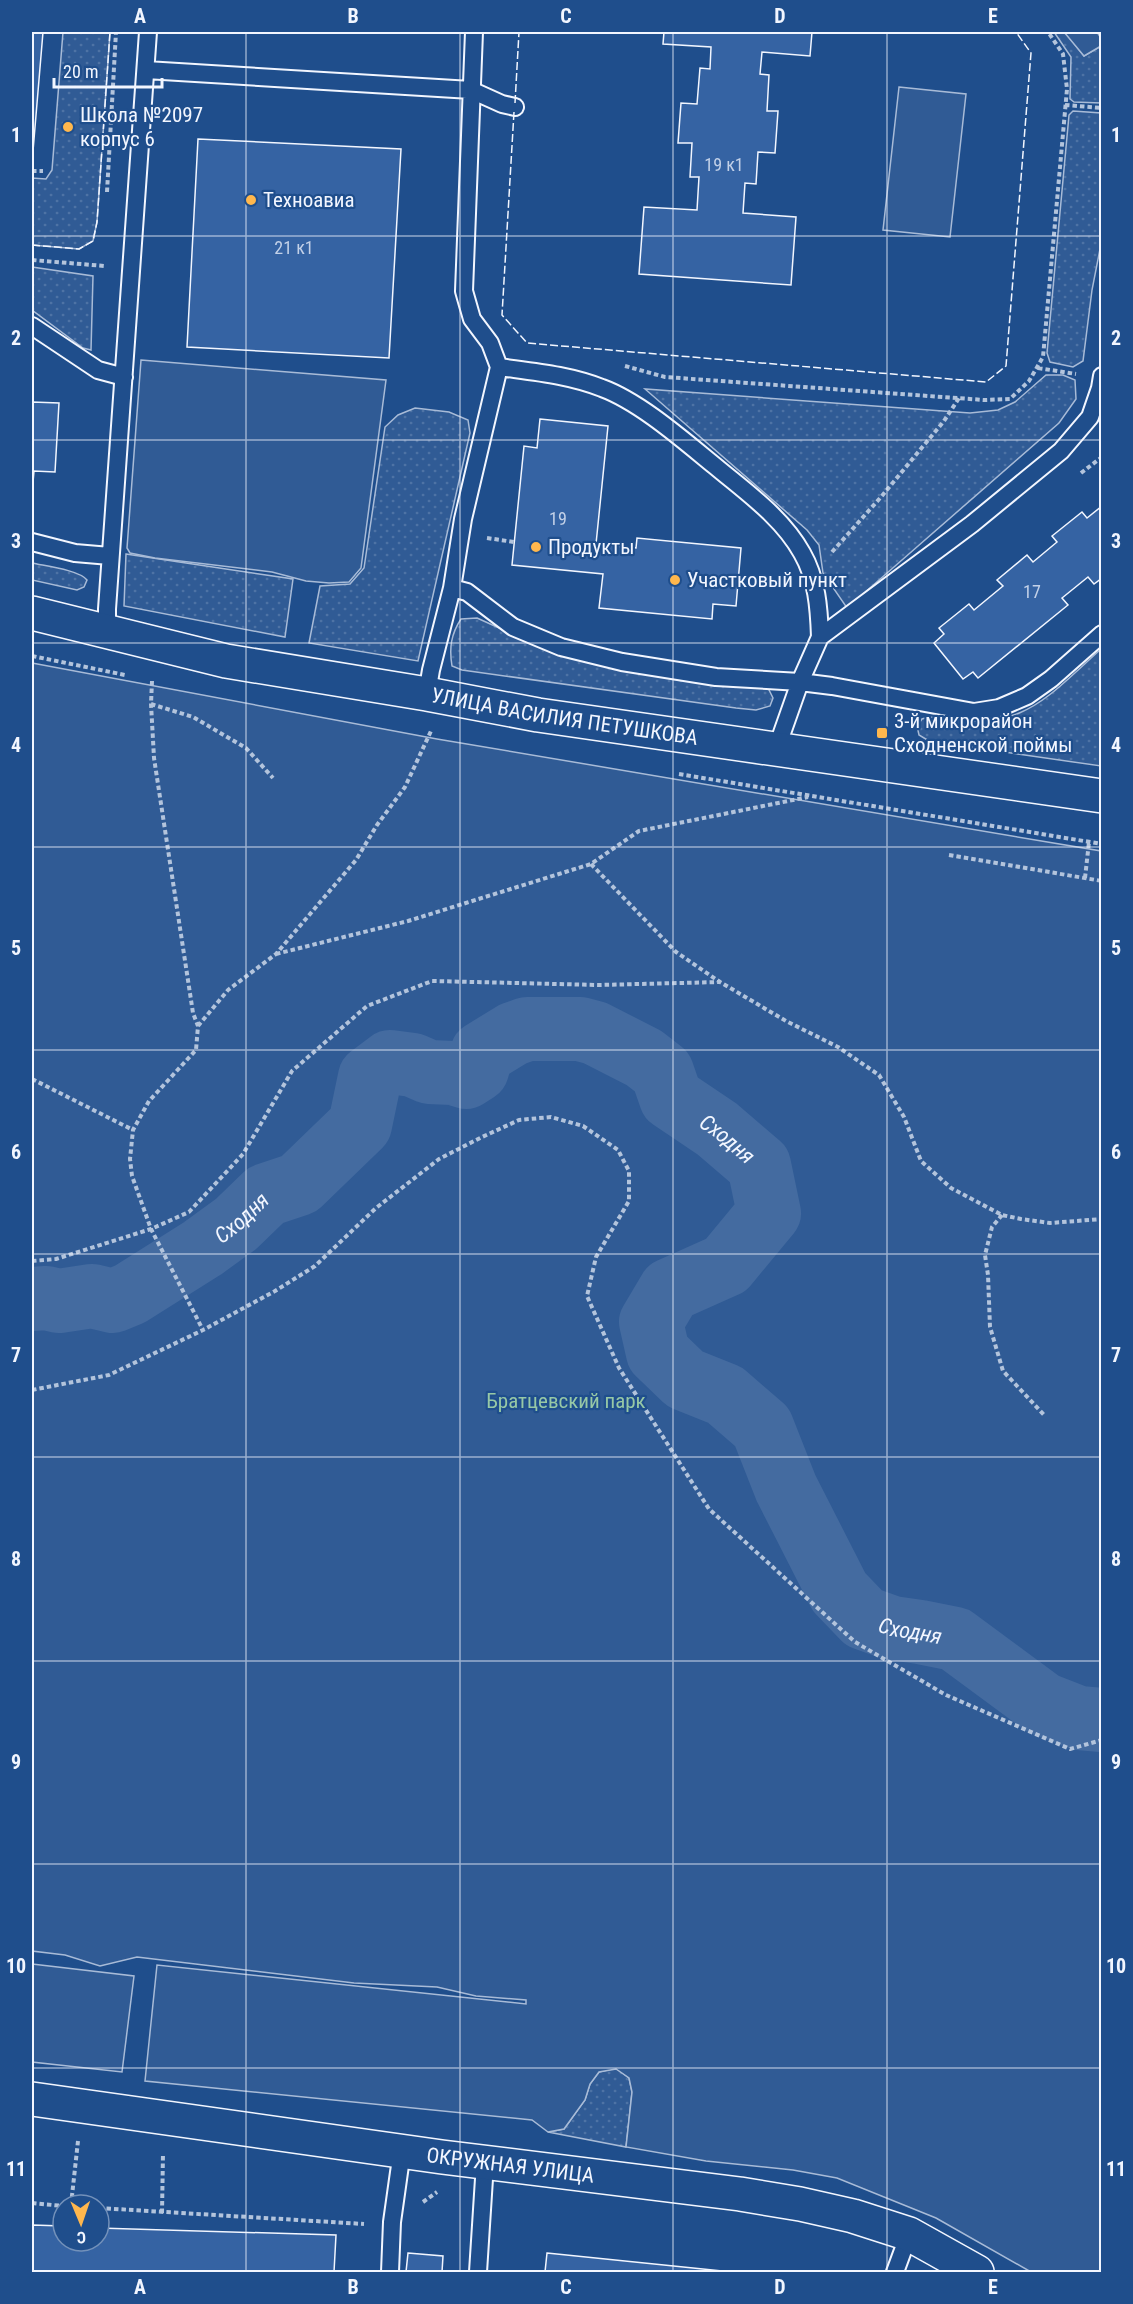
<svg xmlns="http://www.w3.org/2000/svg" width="1133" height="2304" font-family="'Roboto Condensed',sans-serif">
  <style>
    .grass { fill: url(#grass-dots); stroke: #a8bbd7; stroke-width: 1.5 }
    .built { fill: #305b95; stroke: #a8bbd7; stroke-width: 1.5 }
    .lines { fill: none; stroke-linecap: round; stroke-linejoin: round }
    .river { stroke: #446ba0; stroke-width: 64 }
    .building { fill: #3563a3; stroke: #f2f6ff; stroke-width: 1.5 }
    .service-casing { stroke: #f2f6ff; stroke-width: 20 }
    .minor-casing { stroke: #f2f6ff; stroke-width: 36 }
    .path { stroke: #b3c4dc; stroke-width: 4; stroke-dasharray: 4.5 3; stroke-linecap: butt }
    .service { stroke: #1f4e8c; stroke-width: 16 }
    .minor { stroke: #1f4e8c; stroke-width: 33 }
    .fence { stroke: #f2f6ff; stroke-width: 1.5; stroke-dasharray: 8 3; stroke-linecap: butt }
    .grid { fill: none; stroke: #f2f6ff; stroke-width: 1.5; stroke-opacity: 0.55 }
    .poi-dot { fill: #ffb74d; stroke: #1f4e8c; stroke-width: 2 }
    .labels { text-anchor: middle; stroke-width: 4.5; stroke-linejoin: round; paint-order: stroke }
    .number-label { font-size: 18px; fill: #c3d1e8 }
    .poi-label { font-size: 21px; fill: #f2f6ff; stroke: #1f4e8c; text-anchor: start }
    .street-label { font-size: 21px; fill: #f2f6ff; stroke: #1f4e8c }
    .park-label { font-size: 21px; fill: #97c8a6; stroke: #1f4e8c }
    .water-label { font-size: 22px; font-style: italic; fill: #f2f6ff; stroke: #1f4e8c }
    .neatline { fill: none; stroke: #f2f6ff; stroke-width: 2 }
    .grid-label { font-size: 20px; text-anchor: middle; font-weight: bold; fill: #f2f6ff }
  </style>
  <defs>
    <pattern id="grass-dots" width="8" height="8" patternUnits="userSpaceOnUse" patternTransform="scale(1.5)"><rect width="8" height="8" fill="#305b95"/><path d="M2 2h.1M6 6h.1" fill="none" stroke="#4e73a5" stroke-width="1.8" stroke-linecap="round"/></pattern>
  </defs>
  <rect width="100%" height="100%" fill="#1f4e8c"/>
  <path class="grass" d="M63,32h47l-13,190 -4,19 -14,8 -47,-4v-67l14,1 6,-9z
    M1054,32h11l19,24 17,-10v57l-27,-1 -4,-3 1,-42z
    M1073,111l28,2v131l-9,46 -9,71 -10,6 -23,-5 -3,-9 22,-238z
    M32,267l61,9 -2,74 -8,-2 -51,-38z
    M1046,375h17l12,5 1,19 -17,24 -212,185 -24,-35 -4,-28 -12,-15 -162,-141 325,24 28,-3 17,-8z
    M415,408l34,4 19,8 2,13 -52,228 -109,-18 11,-57 30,-2 14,-16 21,-141 13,-12z
    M126,554l167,25 -8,58 -161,-31z
    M32,563c13,3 47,7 55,17l-3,7 -7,3 -45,-10z
    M477,618l53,24 238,46 5,10 -3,8 -14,4 -20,-2 -274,-38 -10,-4c-3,-18 -1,-32 9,-47z
    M1101,649v117l-172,-25 -10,-6 -2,-9 5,-7 7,-2c93,14 108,-10 172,-68z
    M616,2068l13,10 3,14 -6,55 -78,-15 16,-3 21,-29 5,-16 9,-12z"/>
  <path class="built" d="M1064,32h33l4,6v8l-17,10z
    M899,87l67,7 -16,143 -67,-7z
    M141,360l245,20 -25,188 -12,14 -20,1 -23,-2 -34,-9 -117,-14 -25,-5 -3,-5z
    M32,663l405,76 664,112v1421h-70l-95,-54 -99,-40 -44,-8 -87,-9 -80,-14 6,-55 -3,-14 -13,-9 -17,3 -9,12 -5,16 -21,29 -16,3 -16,-12 -387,-39 12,-116 369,39v-4l-50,-4 -39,-9 -83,-4 -217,-26 -37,9 -35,-11 -33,-4z
    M32,1964l102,12 -12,96 -90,-10z"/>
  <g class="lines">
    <path class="river" id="s1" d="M32,1299l14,-1 13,3 33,-5 21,5 17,-7 73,-46 33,-24 30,-29 33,-11 61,-59 10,-48 20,-15 23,3 16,7 24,1 13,4 11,-7 5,-17 31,-19 14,-5h53l15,4 49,25 18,14 9,26 46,31 42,36 10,48 -43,52 -56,25 -19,32 7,31 27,26 40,16 37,32 24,61 53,104 25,26 28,10 28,4 35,7 88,65 36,14 23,2"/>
  </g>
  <path class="building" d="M32,32h11l-11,131z
    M664,32h148l-2,24 -48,-4 -2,22 9,1 -2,36h11l-3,42 -17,-1 -2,32 -11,-1 -2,30 53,4 -5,68 -152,-11 5,-67 53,3 2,-33h-9l2,-34h-14l3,-40 16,1 3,-36 10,1 1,-22 -48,-3z
    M198,139l203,10 -12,209 -202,-11z
    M32,402l27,1 -4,69 -21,-1 -1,11h-1z
    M540,419l68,7 -12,118 40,4 1,-10 104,10 -5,58 -23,-2 -1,15 -113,-11 4,-34 -91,-9 12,-119 13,2z
    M1102,506v72l-8,6 -6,-7 -26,21 6,7 -90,73 -5,-6 -10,7 -29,-36 10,-9 -5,-6 30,-24 5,6 29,-24 -6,-6 30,-25 6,7 24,-20 -5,-6 30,-24 5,6z
    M32,2225l31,1v15h36v-13l237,7 -2,37h-302z
    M408,2253l35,3 -1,16h-36z
    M547,2253l185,19h-187z"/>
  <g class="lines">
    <defs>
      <path id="service" d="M146,70l325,20 31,14 13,3
        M32,326l66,44 26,7
        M499,367c36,5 70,8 103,21 38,14 81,52 113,78 31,26 67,51 87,87 15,26 17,55 18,84
        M32,542l43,11 35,3
        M452,588l15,4 46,35 48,20 61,15 94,15 84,5 32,4 142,26 25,-4 28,-12 24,-17 51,-45
        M107,632v-23l41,-577
        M427,694l4,-24 21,-82 11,-69 36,-152 -9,-24 -18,-24 -8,-28 10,-259
        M776,750l24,-68 20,-45 152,-113 89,-73 29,-34 10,-29 2,-12
        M390,2272l2,-50 10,-71
        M478,2272l7,-109
        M895,2272l14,-38"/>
      <g id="minor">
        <path id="s2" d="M32,613l194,48 201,33 111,21 564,81"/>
        <path id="s3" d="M32,2099l410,58 298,37 60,10 53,12 56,18 68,38"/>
      </g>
    </defs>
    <use href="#service" class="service-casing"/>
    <use href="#minor" class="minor-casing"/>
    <path class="path" d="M1065,105l37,3
      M32,171h11
      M107,192l9,-160
      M32,260l72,6
      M625,366l40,11 319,23 26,-1 19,-18 14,-24 24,-268 -4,-35 -15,-22
      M1038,368l38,6
      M1081,473l21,-16
      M487,538l27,4
      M832,552l49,-55 63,-76 15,-23
      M32,656l93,19
      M152,681l-1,23 3,54 39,255 5,13 -2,24 -47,51 -16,29 -3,29 2,17 19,53 52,101
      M151,704l42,13 53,31 27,30
      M679,774l423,70
      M949,855l153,26
      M591,864l85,88 44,30 66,39 52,26 41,28 25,42 17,44 30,27 51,27 19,4 29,4 52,-4
      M1085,878l4,-36
      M276,954l132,-33 183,-57 48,-33 169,-34
      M198,1026l30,-36 48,-36 80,-94 21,-35 28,-38 26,-56
      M32,1079l101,51
      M1002,1215l-10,12 -7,28 3,20 2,52 13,44 42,45
      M32,1261l24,-2 95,-30 38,-17 54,-58 49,-83 75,-65 65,-25 167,4 121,-3
      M32,1390l77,-15 94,-45 72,-39 40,-25 61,-58 63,-49 43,-22 37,-17 32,-3 32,9 35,24 11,21v30l-33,56 -9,39 32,72 90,141 146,133 91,53 124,54 32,-9
      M423,2202l14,-10
      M32,2203l31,3
      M71,2205l7,-64
      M99,2208l265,16
      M162,2213l1,-60"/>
    <use href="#service" class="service"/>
    <use href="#minor" class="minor"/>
    <path class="fence" d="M515,103l4,-71
      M514,112l-12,203 25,28 459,39 20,-16 25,-313 -15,-21
      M32,245l47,4 14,-8 4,-19 13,-190"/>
  </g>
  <path class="grid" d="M246,32v2240M460,32v2240M673,32v2240M887,32v2240M32,236h1070M32,440h1070M32,643h1070M32,847h1070M32,1050h1070M32,1254h1070M32,1457h1070M32,1661h1070M32,1864h1070M32,2068h1070"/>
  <g class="poi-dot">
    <circle cx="68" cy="127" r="6"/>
    <circle cx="251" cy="200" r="6"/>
    <circle cx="536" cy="547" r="6"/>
    <circle cx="675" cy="580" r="6"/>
    <rect x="876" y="727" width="12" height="12" rx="3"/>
  </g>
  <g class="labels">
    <g class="number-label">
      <text x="724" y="171">19 к1</text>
      <text x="294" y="254">21 к1</text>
      <text x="558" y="525">19</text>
      <text x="1032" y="598">17</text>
    </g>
    <g class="poi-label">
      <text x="80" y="122">Школа №2097<tspan x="80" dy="24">корпус 6</tspan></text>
      <text x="263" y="207">Техноавиа</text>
      <text x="548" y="554">Продукты</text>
      <text x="687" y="587">Участковый пункт</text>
      <text x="894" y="728">3-й микрорайон<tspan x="894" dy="24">Сходненской поймы</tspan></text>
    </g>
    <g class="street-label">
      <text dy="7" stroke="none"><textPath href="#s2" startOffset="543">УЛИЦА ВАСИЛИЯ ПЕТУШКОВА</textPath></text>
      <text dy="7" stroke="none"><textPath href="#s3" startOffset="483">ОКРУЖНАЯ УЛИЦА</textPath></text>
    </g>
    <g class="park-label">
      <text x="566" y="1408">Братцевский парк</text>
    </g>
    <g class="water-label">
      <text dy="8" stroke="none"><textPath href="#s1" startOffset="867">Сходня</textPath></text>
      <text dy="8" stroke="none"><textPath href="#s1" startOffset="236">Сходня</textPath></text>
      <text dy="8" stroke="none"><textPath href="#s1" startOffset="1551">Сходня</textPath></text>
    </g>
  </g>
  <rect width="1133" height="2304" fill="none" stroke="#1f4e8c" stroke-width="66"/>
  <g transform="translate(81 2223) rotate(178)"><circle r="28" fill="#1f4e8c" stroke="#7391ba" stroke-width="1.5"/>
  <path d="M0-4.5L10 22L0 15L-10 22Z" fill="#ffb74d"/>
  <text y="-9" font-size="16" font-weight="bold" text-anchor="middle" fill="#f2f6ff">С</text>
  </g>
  <path d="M54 78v9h108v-9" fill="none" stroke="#f2f6ff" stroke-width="3"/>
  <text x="63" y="78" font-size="18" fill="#f2f6ff" stroke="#1f4e8c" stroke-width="4.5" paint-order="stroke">20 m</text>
  <rect x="33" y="33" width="1067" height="2238" class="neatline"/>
  <g class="grid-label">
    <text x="140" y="23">A</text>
    <text x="353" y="23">B</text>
    <text x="566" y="23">C</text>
    <text x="780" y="23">D</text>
    <text x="993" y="23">E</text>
    <text x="16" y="142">1</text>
    <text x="1116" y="142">1</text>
    <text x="16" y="345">2</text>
    <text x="1116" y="345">2</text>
    <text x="16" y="548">3</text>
    <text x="1116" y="548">3</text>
    <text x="16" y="752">4</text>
    <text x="1116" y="752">4</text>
    <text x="16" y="955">5</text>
    <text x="1116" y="955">5</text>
    <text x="16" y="1159">6</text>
    <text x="1116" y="1159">6</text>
    <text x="16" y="1362">7</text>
    <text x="1116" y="1362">7</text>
    <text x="16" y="1566">8</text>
    <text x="1116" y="1566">8</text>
    <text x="16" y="1769">9</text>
    <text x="1116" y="1769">9</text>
    <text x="16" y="1973">10</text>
    <text x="1116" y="1973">10</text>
    <text x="16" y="2176">11</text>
    <text x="1116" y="2176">11</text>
    <text x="140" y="2294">A</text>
    <text x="353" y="2294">B</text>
    <text x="566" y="2294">C</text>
    <text x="780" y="2294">D</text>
    <text x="993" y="2294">E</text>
  </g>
</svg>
